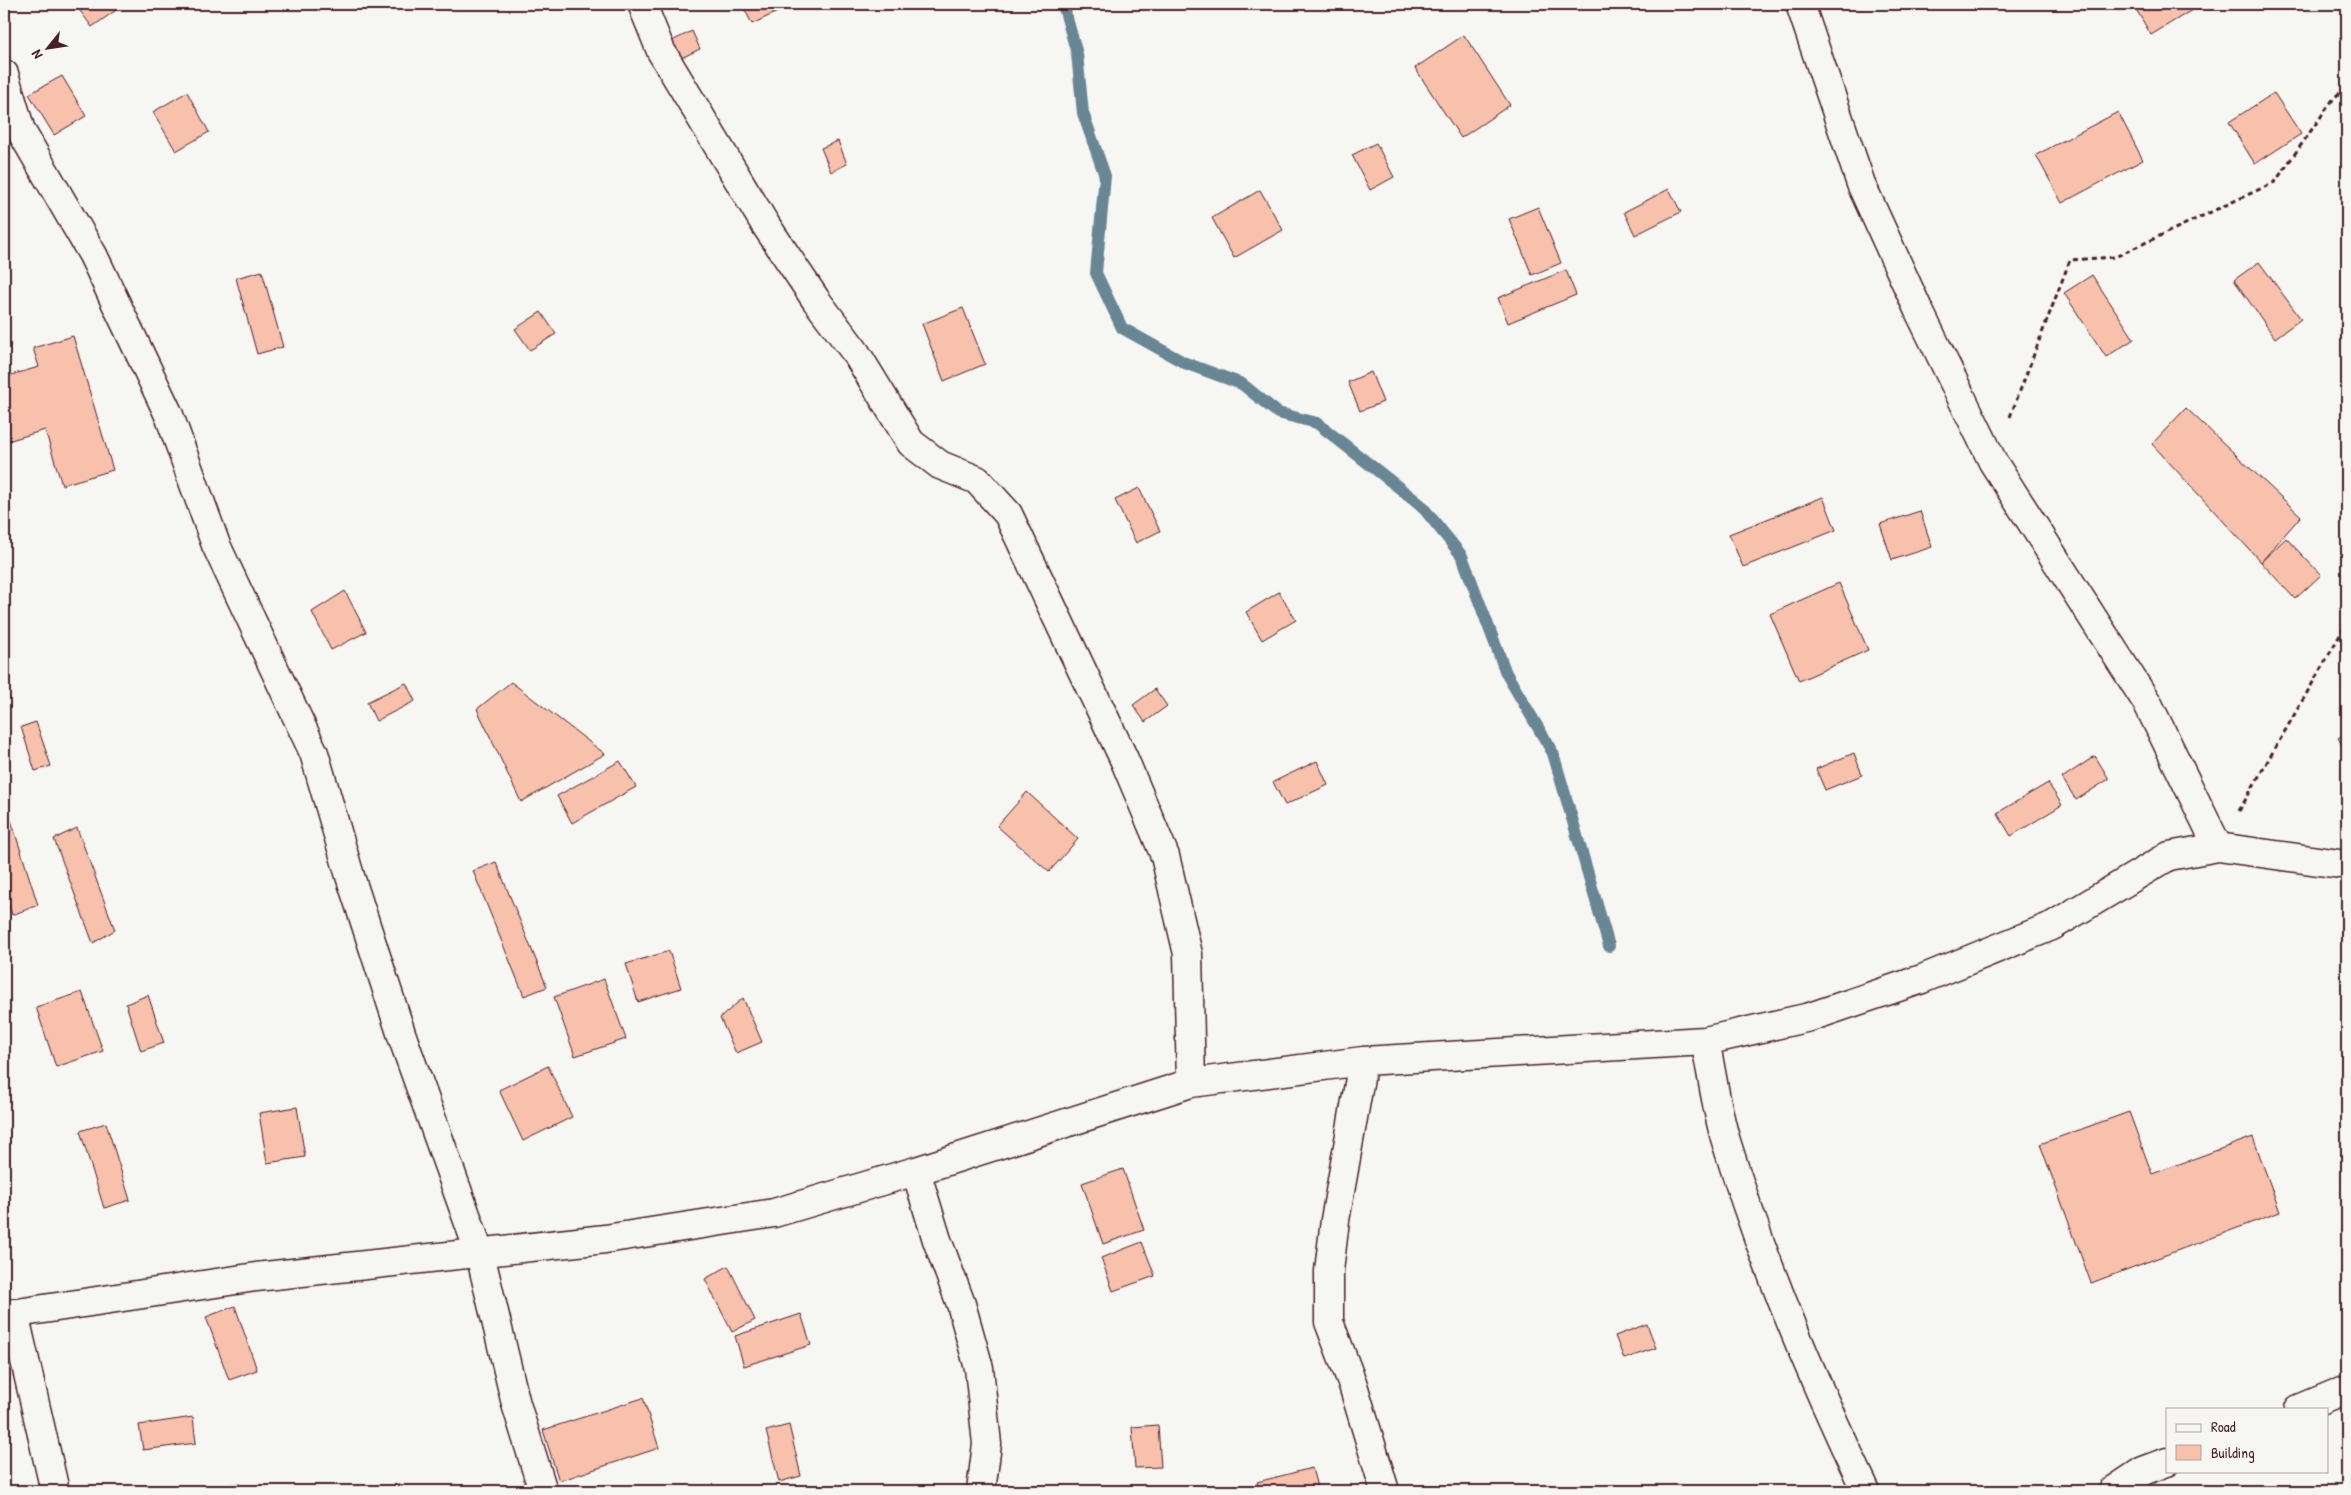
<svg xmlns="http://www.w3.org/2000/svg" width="2351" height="1495" font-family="'Patrick Hand',sans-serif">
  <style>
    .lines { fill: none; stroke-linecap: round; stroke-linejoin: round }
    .stream { stroke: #698695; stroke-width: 12 }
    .building { fill: #f8c1ac; stroke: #4a1f2b }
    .minor-casing { stroke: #4a1f2b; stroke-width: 31 }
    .path { stroke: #4a1f2b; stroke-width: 3; stroke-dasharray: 5 4; stroke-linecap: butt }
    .minor { stroke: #f6f6f2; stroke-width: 28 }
  </style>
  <rect width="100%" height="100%" fill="#f6f6f2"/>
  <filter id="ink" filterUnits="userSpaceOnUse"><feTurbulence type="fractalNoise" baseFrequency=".02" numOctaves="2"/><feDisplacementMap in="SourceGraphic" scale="10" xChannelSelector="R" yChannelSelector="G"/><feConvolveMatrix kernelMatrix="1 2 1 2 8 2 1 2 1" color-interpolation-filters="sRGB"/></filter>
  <g filter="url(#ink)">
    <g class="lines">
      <path class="stream" d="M1063,4l14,50 6,59 22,63 -9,97 26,55 63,35 57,21 36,29 39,10 104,82 41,51 44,117 47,80 56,193"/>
    </g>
    <path class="building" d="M75,4h46l1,2 -30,21z
      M742,4h50v1l-40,19z
      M2133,4h55l4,6 -41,25z
      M692,31l8,18 -23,11 -9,-17z
      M1464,35l46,70 -49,33 -46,-70z
      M62,76l24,40 -32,19 -25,-41z
      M187,92l22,40 -33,19 -23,-39z
      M2274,93l27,41 -46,30 -26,-42z
      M2118,112l25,48 -81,43 -26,-48z
      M838,141l9,23 -16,8 -10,-24z
      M1376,143l18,34 -24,13 -18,-35z
      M1669,189l12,23 -46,23 -11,-23z
      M1260,190l23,40 -49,28 -22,-40z
      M1538,207l23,56 -29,12 -23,-56z
      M2259,262l42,57 -26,19 -41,-58z
      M1566,270l10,25 -68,28 -10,-25z
      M262,271l21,76 -26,7 -21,-76z
      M2092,275l42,64 -28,18 -42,-64z
      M963,308l22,56 -41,17 -22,-57z
      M541,312l15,22 -26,16 -15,-21z
      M73,336l40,134 -51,15 -17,-55 -41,12v-65l35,-10 -6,-19z
      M1371,372l12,30 -23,9 -12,-29z
      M2186,408l115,108 -40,46 -109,-118z
      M1139,488l21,43 -24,12 -21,-43z
      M1823,497l13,33 -93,37 -14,-33z
      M1920,511l12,36 -40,13 -12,-36z
      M2286,538l35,37 -26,24 -34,-37z
      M1839,583l29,67 -69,31 -29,-67z
      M345,591l21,41 -35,18 -19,-38z
      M1279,592l17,28 -34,20 -16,-28z
      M511,682l94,72 -84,48 -44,-93z
      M406,683l9,18 -39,20 -9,-19z
      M1155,689l12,17 -22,16 -12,-17z
      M36,722l15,44 -16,5 -14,-44z
      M2347,732v21l-9,-15z
      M1854,753l8,22 -37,15 -9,-21z
      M2095,756l14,23 -33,21 -14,-22z
      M620,761l16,26 -64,36 -15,-27z
      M1317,761l11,24 -43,20 -12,-23z
      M2048,783l14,22 -51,31 -14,-23z
      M1027,792l51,47 -29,33 -52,-46z
      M10,817l28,88 -26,10 -8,-26v-69z
      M77,828l38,102 -22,13 -39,-104z
      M496,862l51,125 -23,9 -51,-125z
      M669,951l12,37 -43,14 -12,-38z
      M604,979l22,60 -51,17 -21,-59z
      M82,992l21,59 -47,16 -20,-60z
      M148,995l16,48 -23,8 -15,-47z
      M743,998l19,44 -26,11 -16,-35z
      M548,1066l24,51 -49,24 -24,-51z
      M297,1107l8,50 -38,6 -8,-50z
      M2129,1112l23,62 101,-37 27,75 -189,71 -51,-139z
      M106,1123l24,77 -26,8 -24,-77z
      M1123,1169l21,61 -41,14 -21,-61z
      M1142,1242l13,34 -42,15 -12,-33z
      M728,1266l27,54 -23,12 -27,-53z
      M235,1306l22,64 -28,10 -23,-63z
      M801,1314l10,31 -67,21 -9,-30z
      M1647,1324l9,24 -32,11 -9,-23z
      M643,1398l16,50 -100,33 -16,-51z
      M193,1417l3,26 -53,7 -4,-25z
      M789,1425l12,51 -22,6 -13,-51z
      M1158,1425l3,42 -26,1 -3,-41z
      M1312,1468l6,23h-58l-3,-9z
      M239,1484v7h-28v-6z"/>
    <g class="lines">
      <defs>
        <path id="minor" d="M642,4l19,47 104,173 51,76 40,53 55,90 29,22 37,15 31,34 116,245 41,97 23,98 3,129
          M1800,4l61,180 57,125 75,153 155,242 70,143
          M4,74l17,57 72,124 76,160 47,130 98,208 36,123 52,160 78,218 36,150 27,87
          M1705,1041c7,32 11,66 20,97 37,122 86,239 141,353
          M1363,1061l-28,159 -6,51v51l24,63 32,106
          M916,1171l21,69 24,64 18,64 8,76 -6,47
          M14,1313l41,178
          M4,1315l252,-38 349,-38 169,-26 142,-42 275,-88 172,-22 342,-20 105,-24 112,-38 130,-53 117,-70 49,-9 129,18
          M2299,1409l48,-20
          M2113,1491l30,-20 24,-9"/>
      </defs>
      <use href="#minor" class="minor-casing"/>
      <path class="path" d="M2010,417l60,-157 45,-3 160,-75 59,-84 13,-12
        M2239,811l108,-188"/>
      <use href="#minor" class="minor"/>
    </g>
  </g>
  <rect width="2351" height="1495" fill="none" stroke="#f6f6f2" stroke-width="20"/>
  <rect x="10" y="10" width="2331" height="1475" fill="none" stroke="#4a1f2b" stroke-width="2" filter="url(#ink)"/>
  <rect x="2166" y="1408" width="162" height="65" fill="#f6f6f2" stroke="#b1a0a2"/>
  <rect x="2176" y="1424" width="25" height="8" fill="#f6f6f2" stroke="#b1a0a2"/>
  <text x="2211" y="1432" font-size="15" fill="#4a1f2b">Road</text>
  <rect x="2176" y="1445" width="25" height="15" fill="#f8c1ac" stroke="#b1a0a2"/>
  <text x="2211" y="1458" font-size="15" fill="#4a1f2b">Building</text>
  <g transform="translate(48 48) rotate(240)" stroke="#f6f6f2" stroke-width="4" paint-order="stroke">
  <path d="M0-4L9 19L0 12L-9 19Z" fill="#4a1f2b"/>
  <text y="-8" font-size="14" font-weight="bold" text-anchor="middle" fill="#4a1f2b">N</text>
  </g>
</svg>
